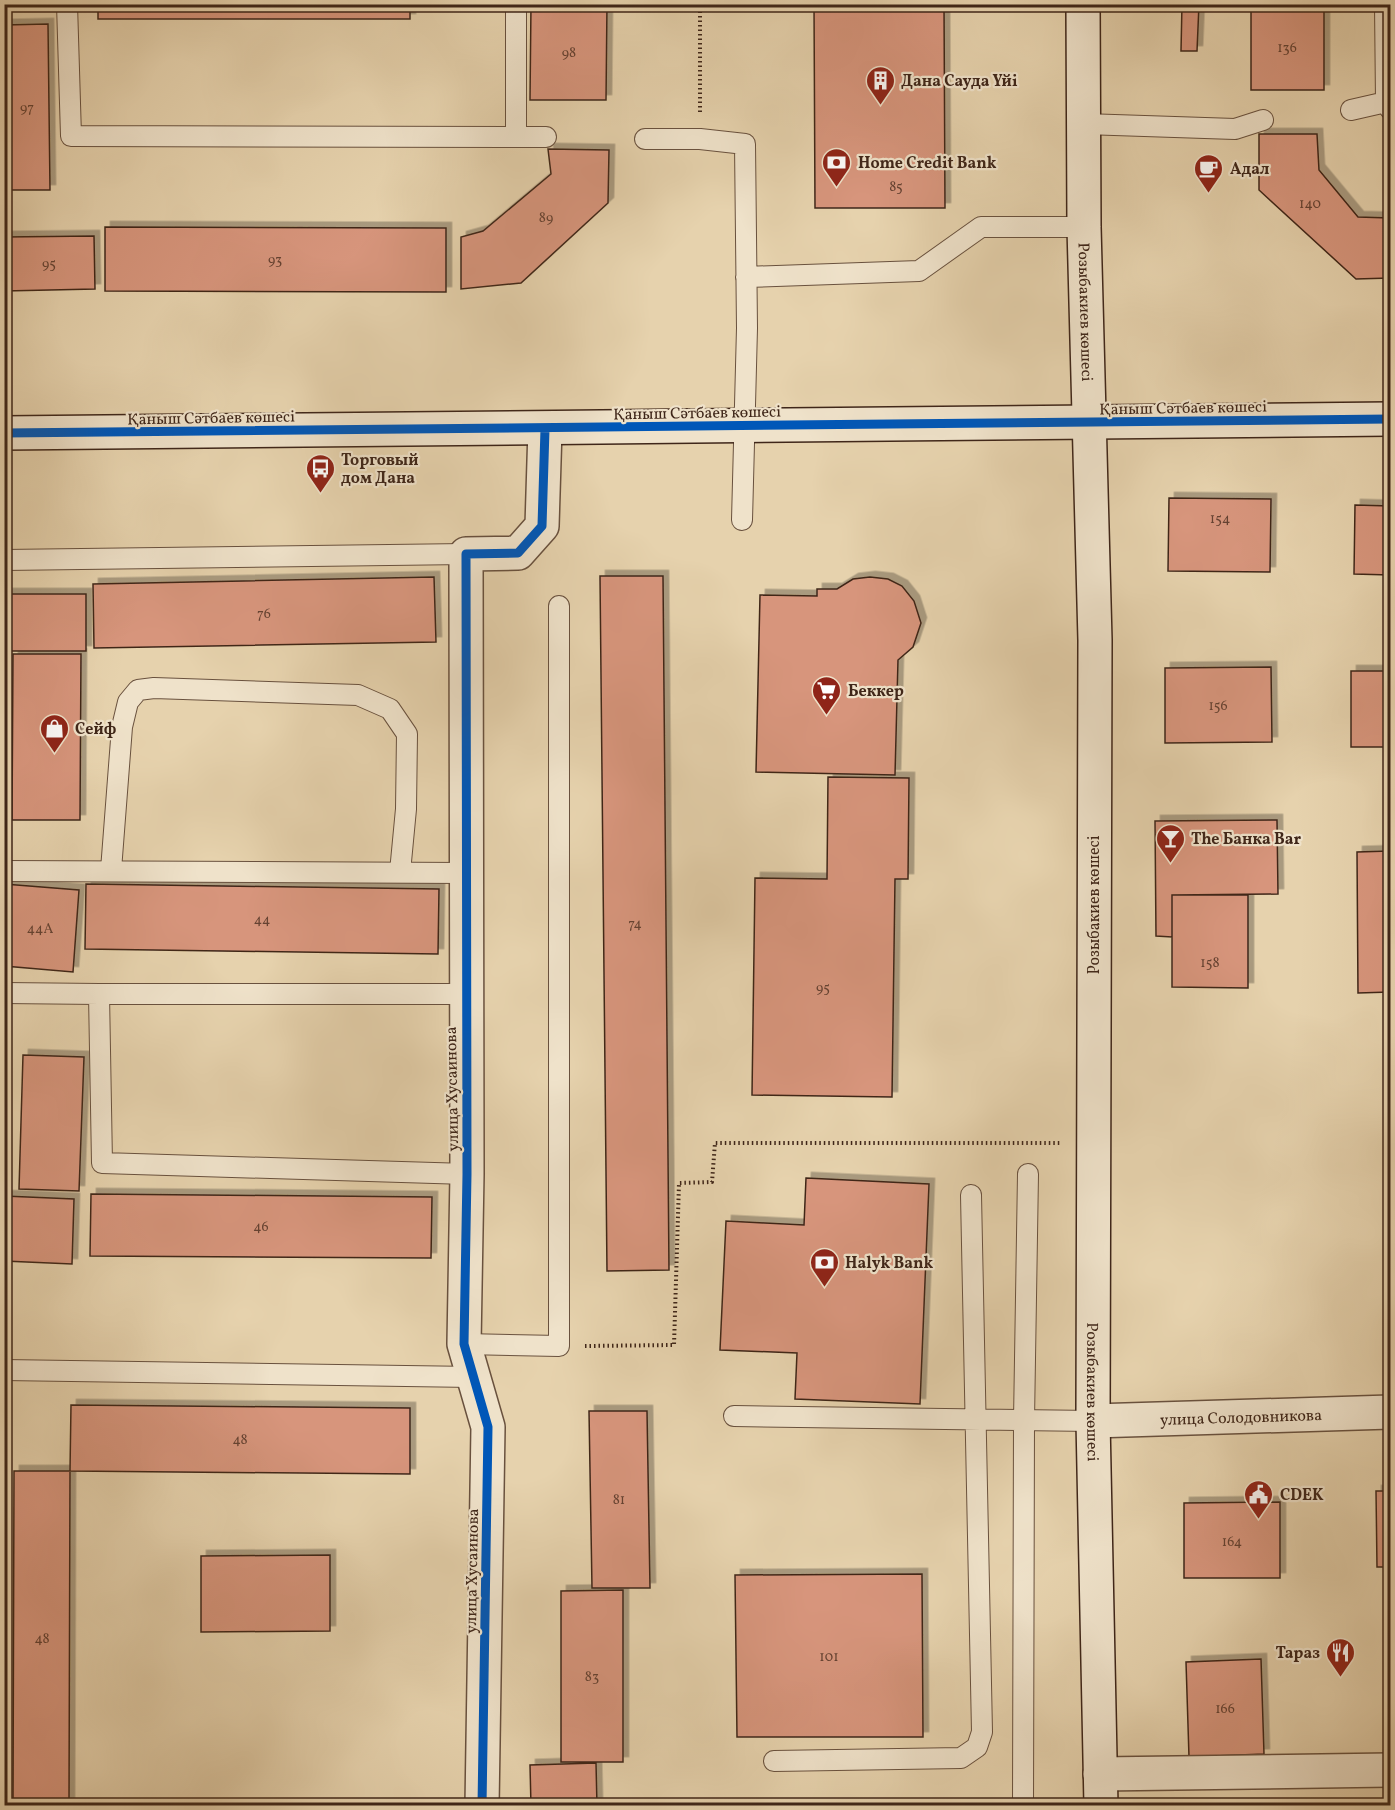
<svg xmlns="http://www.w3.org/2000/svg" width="1395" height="1810" font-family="Vollkorn,serif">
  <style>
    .building { fill: #d7957c; stroke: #3f2619; stroke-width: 1.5; filter: url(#shadow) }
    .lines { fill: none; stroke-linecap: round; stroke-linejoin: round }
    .lane-casing { stroke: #69513e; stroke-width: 22 }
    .street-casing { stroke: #69513e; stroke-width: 36 }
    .secondary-casing { stroke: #3f2619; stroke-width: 36 }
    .path { stroke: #3f2619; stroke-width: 4; stroke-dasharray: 1.5 3; stroke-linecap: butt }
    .lane { stroke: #efe2ca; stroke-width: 20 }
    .street { stroke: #efe2ca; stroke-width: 33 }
    .secondary { stroke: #efe2ca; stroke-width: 33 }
    .cycleway-casing { stroke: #efe2ca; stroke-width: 13 }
    .cycleway { stroke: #0057b8; stroke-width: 9 }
    .labels { text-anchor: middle; stroke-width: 4.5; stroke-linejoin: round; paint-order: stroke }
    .number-label { font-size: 14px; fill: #654232 }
    .poi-label { font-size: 16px; font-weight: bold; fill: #3f2619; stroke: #efe2ca; text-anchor: start }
    .street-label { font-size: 16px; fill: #3f2619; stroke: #efe2ca }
  </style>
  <defs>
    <filter id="shadow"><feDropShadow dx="5.5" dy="-5.5" stdDeviation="0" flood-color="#0004"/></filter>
  </defs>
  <rect width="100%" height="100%" fill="#e6d2ad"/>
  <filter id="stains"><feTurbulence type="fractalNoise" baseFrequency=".00333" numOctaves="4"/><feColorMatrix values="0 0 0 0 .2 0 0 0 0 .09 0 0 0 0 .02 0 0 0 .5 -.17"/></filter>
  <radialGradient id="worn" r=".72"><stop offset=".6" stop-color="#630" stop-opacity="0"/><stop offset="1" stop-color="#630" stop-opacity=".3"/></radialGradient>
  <path class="building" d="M98,4h312v15h-312z
    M531,4h76l-1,96h-76z
    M814,4h130l1,204h-130z
    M1182,4h17l-2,47h-16z
    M1251,4h73v86h-73z
    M48,24l2,166h-46v-165z
    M1259,134h58l2,36 39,47 32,1v60l-34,1 -97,-89z
    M548,149l61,1 -1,53 -87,80 -60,6v-52l22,-6 68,-57z
    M105,227l341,1v64l-341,-1z
    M94,236l1,53 -91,2v-54z
    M1169,498l102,1 -1,73 -102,-1z
    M1355,505l35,1v69l-36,-1z
    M600,576h63l6,694 -62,1z
    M434,577l2,65 -342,6 -1,-64z
    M870,577l18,2 14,7 12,15 7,22 -8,24 -15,13 -3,115 -139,-3 4,-177 57,1v-7h20l16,-10z
    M4,594h82v57h-82z
    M13,654h68l-1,166h-68z
    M1271,667l1,75 -107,1v-75z
    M1351,671h39v76h-39z
    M828,777l81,1 -1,101h-13l-3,218 -140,-2 3,-217 72,1z
    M1277,820l1,74 -106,1v42l-16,-1 -1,-115z
    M1390,851v141l-32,1 -1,-141z
    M4,884l75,6 -6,82 -69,-6z
    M86,884l353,5 -1,65 -353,-5z
    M1172,895h76v93l-76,-1z
    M23,1055l61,2 -5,134 -60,-2z
    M806,1178l123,6 -9,220 -125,-5 2,-46 -77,-3 6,-129 78,4z
    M91,1194l341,3 -1,61 -341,-2z
    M4,1196l70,3 -2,65 -68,-3z
    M71,1405l339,3v66l-340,-3z
    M589,1411h58l3,177h-58z
    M14,1471h56l-1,335h-56z
    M1376,1491h14v76h-13z
    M1280,1502v76h-96v-75z
    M330,1555v76l-129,1v-76z
    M922,1574l1,163h-186l-2,-162z
    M623,1590v172h-62v-171z
    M1261,1659l3,95 -75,3 -3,-95z
    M596,1763l1,43h-66l-1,-41z"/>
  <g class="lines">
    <defs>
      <path id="lane" d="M67,4l4,132 475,1
        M516,4v132
        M1385,4l1,98 4,7
        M1351,110l35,-8
        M1084,124l151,5 28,-9
        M645,139h55l45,5 2,184 -5,192
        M746,277l173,-6 62,-44h103
        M4,560l462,-6
        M111,870l11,-143 6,-25 10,-12 16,-2 204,7 32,14 17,25 -1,75 -6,63
        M4,871l462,2
        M4,993l95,1 3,169 365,11
        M99,994h366
        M464,1344l95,2v-740
        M4,1370l469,7
        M734,1416l359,5
        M774,1761l187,-3 16,-11 5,-15 -11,-537
        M1023,1806l1,-386 4,-246"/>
      <g id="street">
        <path id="s1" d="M1093,1421l297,-9"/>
        <path d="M1100,1774l290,-4"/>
        <path d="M482,1806l6,-379 -24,-83 3,-170 -1,-620 52,-1 24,-27 3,-97"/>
      </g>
      <g id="secondary">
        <path id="s2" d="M1083,4l1,223 11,413 -2,781 8,385"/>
        <path d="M4,433l1386,-14"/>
      </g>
    </defs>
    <use href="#lane" class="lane-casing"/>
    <use href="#street" class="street-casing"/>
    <use href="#secondary" class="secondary-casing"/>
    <path class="path" d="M700,112v-108
      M585,1346l89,-1 5,-162 33,-1 3,-39h347"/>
    <use href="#lane" class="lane"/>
    <use href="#street" class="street"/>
    <use href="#secondary" class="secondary"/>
    <defs>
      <path id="cycleway" d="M4,433l1386,-14
        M482,1806l6,-379 -24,-83 3,-170 -1,-620 52,-1 24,-27 3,-97"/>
    </defs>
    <use href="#cycleway" class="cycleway-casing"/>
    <use href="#cycleway" class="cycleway"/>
  </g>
  <defs>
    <symbol id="building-pin" viewBox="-11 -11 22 30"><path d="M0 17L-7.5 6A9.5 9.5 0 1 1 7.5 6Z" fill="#8f2418" stroke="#efe2ca"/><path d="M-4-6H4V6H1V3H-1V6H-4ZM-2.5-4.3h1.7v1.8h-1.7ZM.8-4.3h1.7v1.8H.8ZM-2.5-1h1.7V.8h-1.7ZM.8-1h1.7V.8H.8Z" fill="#fff"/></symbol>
    <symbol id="bank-pin" viewBox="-11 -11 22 30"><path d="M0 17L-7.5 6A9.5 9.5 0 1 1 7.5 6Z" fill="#8f2418" stroke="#efe2ca"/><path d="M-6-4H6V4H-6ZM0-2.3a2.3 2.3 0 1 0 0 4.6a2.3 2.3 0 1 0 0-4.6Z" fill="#fff"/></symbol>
    <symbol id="cafe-pin" viewBox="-11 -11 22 30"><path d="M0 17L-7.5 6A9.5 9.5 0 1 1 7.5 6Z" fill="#8f2418" stroke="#efe2ca"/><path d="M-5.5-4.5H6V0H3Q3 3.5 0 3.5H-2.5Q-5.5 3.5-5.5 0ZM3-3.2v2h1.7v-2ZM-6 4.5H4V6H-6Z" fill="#fff"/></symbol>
    <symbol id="bus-pin" viewBox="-11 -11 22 30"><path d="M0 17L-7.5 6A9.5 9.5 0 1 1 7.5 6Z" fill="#8f2418" stroke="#efe2ca"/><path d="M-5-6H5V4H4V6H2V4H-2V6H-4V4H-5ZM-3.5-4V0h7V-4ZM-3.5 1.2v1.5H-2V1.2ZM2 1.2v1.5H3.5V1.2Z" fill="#fff"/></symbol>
    <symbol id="supermarket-pin" viewBox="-11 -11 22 30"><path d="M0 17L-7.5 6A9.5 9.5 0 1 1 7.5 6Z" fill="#8f2418" stroke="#efe2ca"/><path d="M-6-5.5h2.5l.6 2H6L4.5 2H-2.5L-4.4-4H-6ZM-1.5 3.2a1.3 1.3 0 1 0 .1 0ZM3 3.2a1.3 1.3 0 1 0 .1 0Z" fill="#fff"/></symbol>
    <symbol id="shop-pin" viewBox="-11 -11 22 30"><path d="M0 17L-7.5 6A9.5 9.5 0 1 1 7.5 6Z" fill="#8f2418" stroke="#efe2ca"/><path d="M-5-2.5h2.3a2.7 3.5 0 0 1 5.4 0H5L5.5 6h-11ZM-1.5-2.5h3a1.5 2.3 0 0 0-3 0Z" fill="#fff"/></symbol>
    <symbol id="bar-pin" viewBox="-11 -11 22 30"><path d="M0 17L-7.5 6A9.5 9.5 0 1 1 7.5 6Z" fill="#8f2418" stroke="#efe2ca"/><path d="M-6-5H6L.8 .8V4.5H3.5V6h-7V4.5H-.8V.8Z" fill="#fff"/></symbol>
    <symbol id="civic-pin" viewBox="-11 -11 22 30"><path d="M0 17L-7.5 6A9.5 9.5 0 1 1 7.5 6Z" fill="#8f2418" stroke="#efe2ca"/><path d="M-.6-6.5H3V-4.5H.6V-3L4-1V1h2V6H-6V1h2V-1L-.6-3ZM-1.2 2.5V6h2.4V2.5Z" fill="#fff"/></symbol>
    <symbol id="restaurant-pin" viewBox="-11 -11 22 30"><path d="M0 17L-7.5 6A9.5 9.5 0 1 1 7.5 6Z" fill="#8f2418" stroke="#efe2ca"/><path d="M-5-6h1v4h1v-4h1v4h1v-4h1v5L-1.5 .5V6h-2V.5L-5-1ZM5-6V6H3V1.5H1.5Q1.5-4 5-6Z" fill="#fff"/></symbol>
  </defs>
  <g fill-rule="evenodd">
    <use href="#building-pin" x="864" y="64" width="33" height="45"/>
    <use href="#bank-pin" x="820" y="146" width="33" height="45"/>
    <use href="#cafe-pin" x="1192" y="152" width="33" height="45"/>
    <use href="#bus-pin" x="304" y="452" width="33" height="45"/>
    <use href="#supermarket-pin" x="810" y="674" width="33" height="45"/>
    <use href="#shop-pin" x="38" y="712" width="33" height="45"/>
    <use href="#bar-pin" x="1154" y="822" width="33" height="45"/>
    <use href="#bank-pin" x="808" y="1246" width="33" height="45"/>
    <use href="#civic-pin" x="1242" y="1478" width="33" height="45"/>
    <use href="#restaurant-pin" x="1324" y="1636" width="33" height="45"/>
  </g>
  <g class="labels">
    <g class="number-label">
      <text x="1287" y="52">136</text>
      <text x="569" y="57">98</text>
      <text x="27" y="112">97</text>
      <text x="896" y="191">85</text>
      <text x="1310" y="208">140</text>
      <text x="546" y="222">89</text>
      <text x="275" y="264">93</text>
      <text x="49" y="268">95</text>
      <text x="1220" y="523">154</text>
      <text x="264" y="618">76</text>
      <text x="1218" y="710">156</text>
      <text x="262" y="924">44</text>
      <text x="635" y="928">74</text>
      <text x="40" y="933">44А</text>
      <text x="1210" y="967">158</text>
      <text x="823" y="992">95</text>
      <text x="261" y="1231">46</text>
      <text x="240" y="1444">48</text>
      <text x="619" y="1504">81</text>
      <text x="1232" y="1546">164</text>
      <text x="42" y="1643">48</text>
      <text x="829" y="1661">101</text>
      <text x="592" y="1681">83</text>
      <text x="1225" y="1713">166</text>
    </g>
    <g class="poi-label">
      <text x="901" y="86">Дана Сауда Үйі</text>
      <text x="858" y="168">Home Credit Bank</text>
      <text x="1230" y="174">Адал</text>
      <text x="341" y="465">Торговый<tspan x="341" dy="18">дом Дана</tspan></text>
      <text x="848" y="696">Беккер</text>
      <text x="75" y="734">Сейф</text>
      <text x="1191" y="844">The Банка Bar</text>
      <text x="845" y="1268">Halyk Bank</text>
      <text x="1280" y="1500">CDEK</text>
      <text x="1320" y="1658" text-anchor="end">Тараз</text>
    </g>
    <g class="street-label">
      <text dy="6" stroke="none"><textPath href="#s2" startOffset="308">Розыбакиев көшесі</textPath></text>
      <text transform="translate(1183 407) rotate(-1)" y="6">Қаныш Сәтбаев көшесі</text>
      <text transform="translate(697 412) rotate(-1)" y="6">Қаныш Сәтбаев көшесі</text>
      <text transform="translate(211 417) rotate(-1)" y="6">Қаныш Сәтбаев көшесі</text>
      <text transform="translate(1093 905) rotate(-90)" y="6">Розыбакиев көшесі</text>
      <text transform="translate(451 1089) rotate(-91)" y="6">улица Хусаинова</text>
      <text dy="6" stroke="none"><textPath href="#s2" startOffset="1388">Розыбакиев көшесі</textPath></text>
      <text dy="6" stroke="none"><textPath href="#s1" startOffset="148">улица Солодовникова</textPath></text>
      <text transform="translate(471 1571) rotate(-89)" y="6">улица Хусаинова</text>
    </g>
  </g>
  <rect width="1395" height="1810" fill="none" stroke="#e6d2ad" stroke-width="24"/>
  <rect x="6" y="6" width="1383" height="1798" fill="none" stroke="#3f2619" stroke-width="3"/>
  <rect x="12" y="12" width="1371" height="1786" fill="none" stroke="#3f2619" stroke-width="1.5"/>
  <rect width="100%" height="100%" filter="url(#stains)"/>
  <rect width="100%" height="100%" fill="url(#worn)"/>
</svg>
